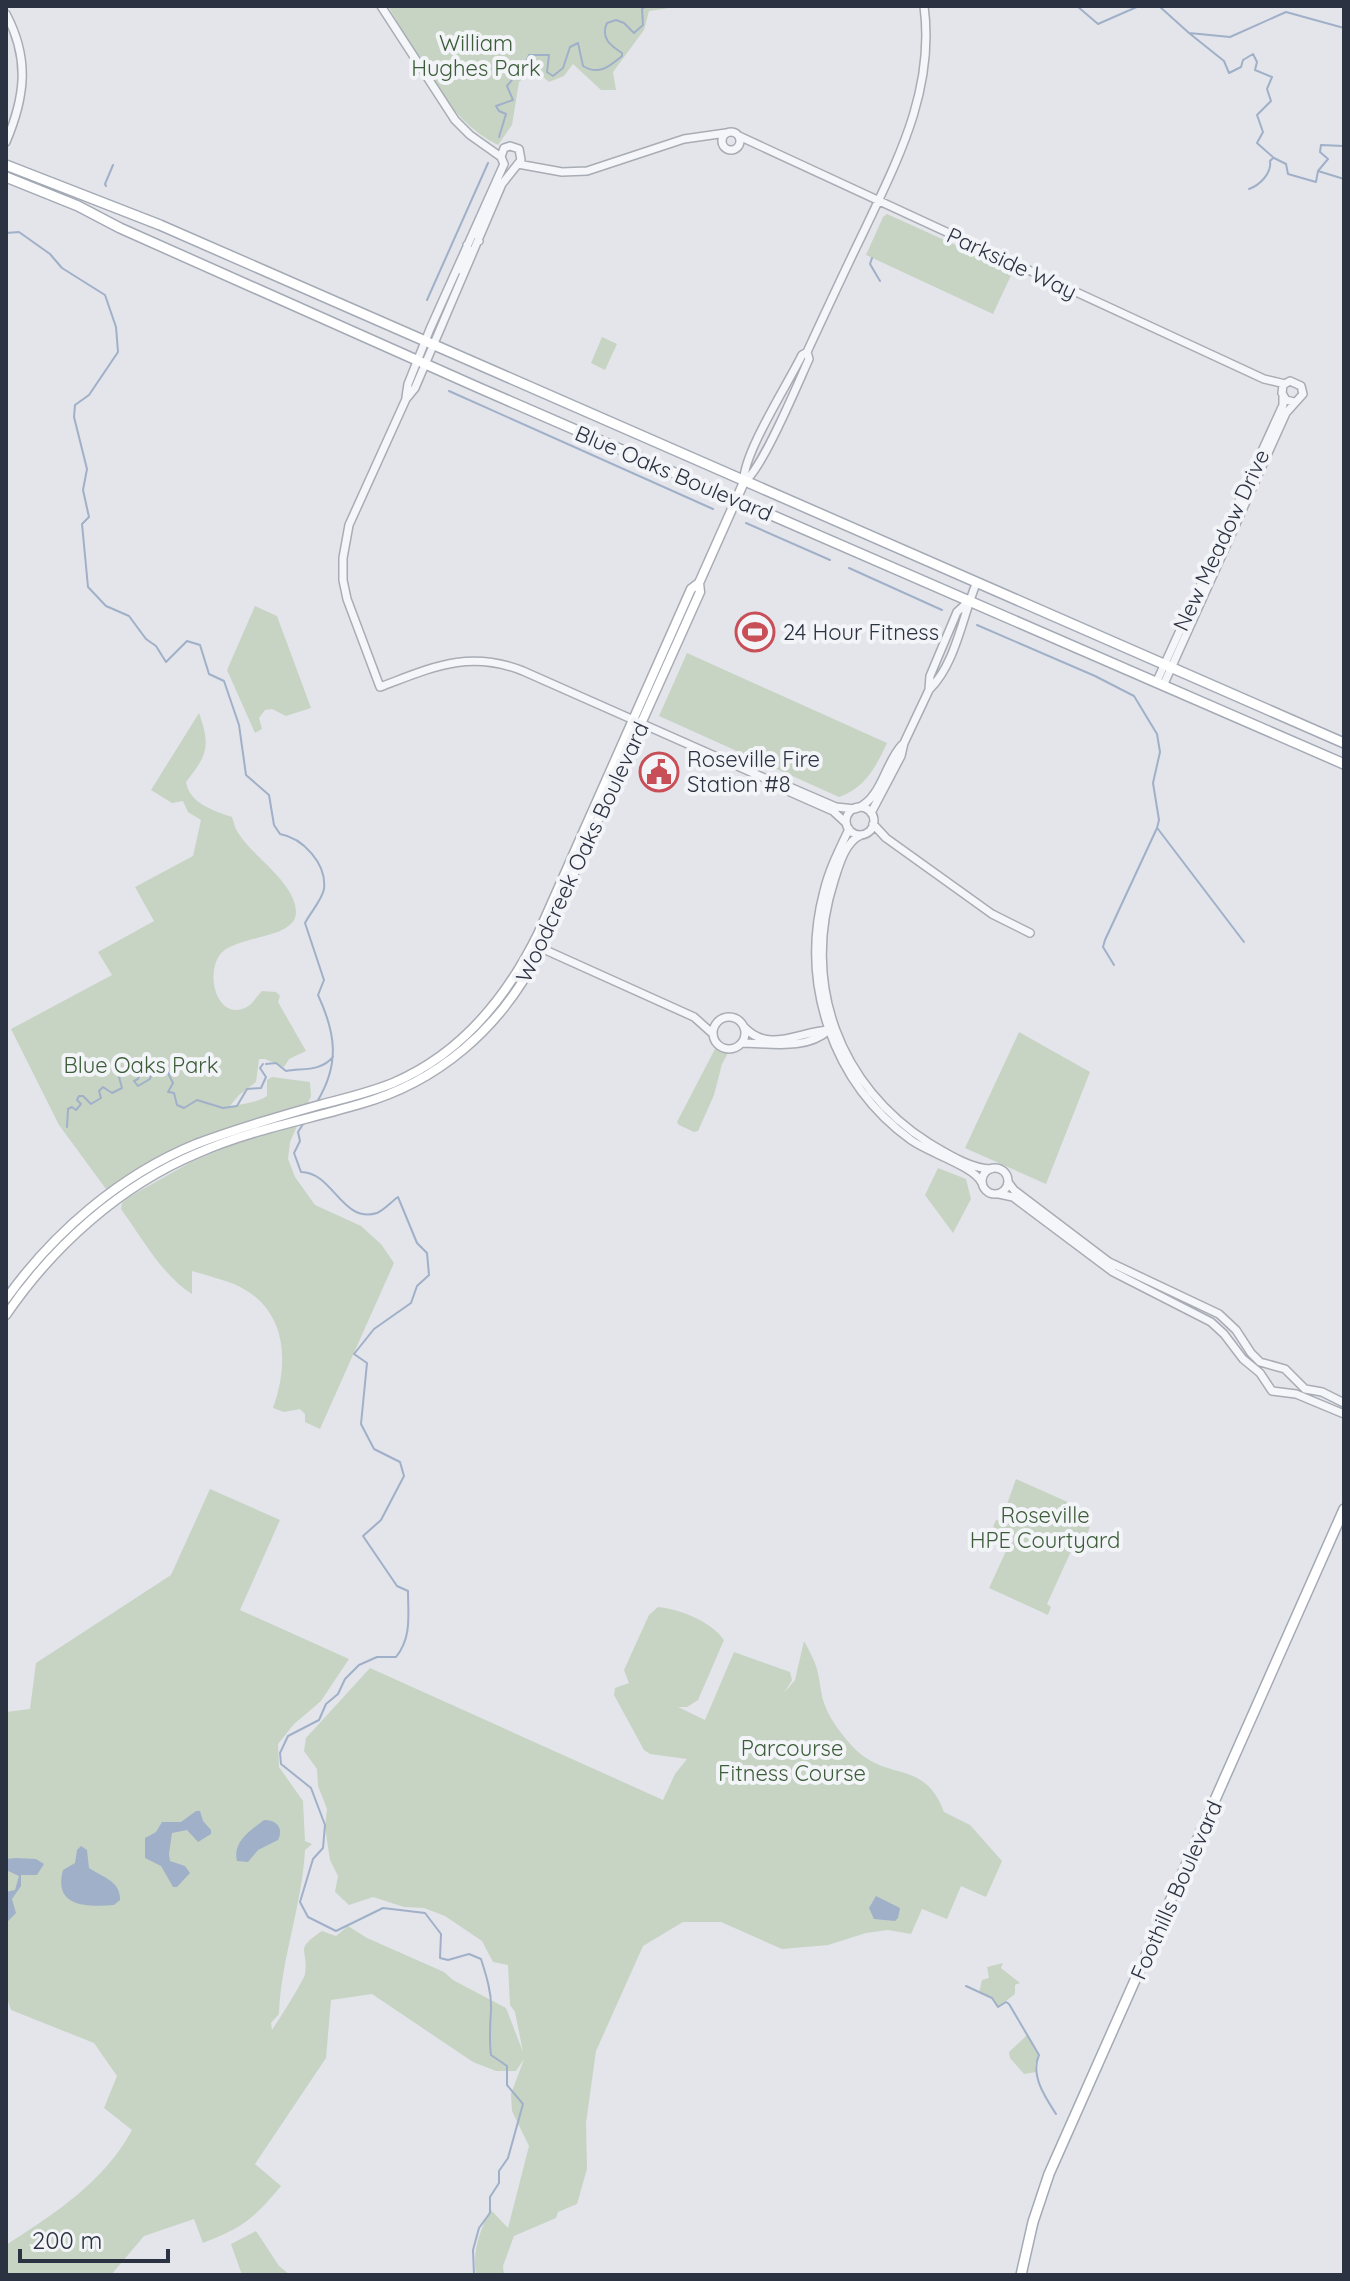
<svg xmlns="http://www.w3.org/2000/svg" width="1350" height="2281" font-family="Quicksand,sans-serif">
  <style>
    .green { fill: #c7d4c4 }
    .water { fill: #a0b0c8 }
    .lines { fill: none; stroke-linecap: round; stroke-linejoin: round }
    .stream { stroke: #a0b0c8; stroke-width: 2 }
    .tertiary-casing { stroke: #a8acb4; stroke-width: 10 }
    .secondary-casing { stroke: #a8acb4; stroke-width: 11 }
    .primary-casing { stroke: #a3a9b5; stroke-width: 12 }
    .tertiary { stroke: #f5f6f9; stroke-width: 7 }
    .secondary { stroke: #fff; stroke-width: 8 }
    .primary { stroke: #fff; stroke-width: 9 }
    .labels { text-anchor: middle; stroke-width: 8; stroke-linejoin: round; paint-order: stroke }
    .park-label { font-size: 22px; fill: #3d5c39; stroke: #f2f4f8 }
    .street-label { font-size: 22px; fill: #2b3241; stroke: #f2f4f8 }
    .poi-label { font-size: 22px; fill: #2b3241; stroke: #f2f4f8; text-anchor: start }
  </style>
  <rect width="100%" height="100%" fill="#e3e5ea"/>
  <path class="green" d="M388,6h295l-34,5 -5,19 -31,42 3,18h-15l-28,-26 -9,12 -15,6 -15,-13 -15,13 -7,43 -14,20c-52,-25 -81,-91 -110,-139z
    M887,214l126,57 -20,43 -127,-59 17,-38z
    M602,337l15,7 -12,26 -14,-7z
    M255,606l22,10 34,92 -25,8 -14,-7 -7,1 -6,8 3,11 -7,4 -28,-63z
    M687,653l200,90c-11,24 -22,45 -48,54l-180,-81z
    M199,713c12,34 8,42 -13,69 3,21 28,29 46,35 2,6 3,12 7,17 13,22 58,50 57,79 -1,27 -64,22 -77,43 -15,24 2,69 31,49 4,-4 8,-10 12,-14l14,1 4,4 -2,6 28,49 -17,8 -5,8 -19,-8h-6l-3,23 -17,13 -10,12c12,-3 28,-4 38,-11v-16l5,-3 38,5 1,14 -4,9 -65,18 -53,21 -78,45h-5l-47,-64 -48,-96 101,-54 -14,-23 56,-31 -19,-34 58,-31 8,-36 -13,-8 -5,-11 -11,2 -21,-13z
    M1019,1032l71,40 -44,112 -81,-36z
    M716,1047l13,4 -7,13 -8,31 -16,36 -4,1 -15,-7 -2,-3z
    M297,1126l-7,16 -2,17 7,18 20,28 46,21 20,18 13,19 -74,166 -15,-7v-8l-5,-5 -16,3 -11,-4c17,-47 14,-101 -39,-124 -13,-5 -28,-9 -42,-13v23c-30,-19 -50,-56 -71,-85l1,-6 7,-6 62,-35 46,-19z
    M938,1168l28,11 5,20 -18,34 -28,-38z
    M1016,1479l72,32 -6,13 8,3 -6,14 -7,-3 -30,66 4,3 -3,8 -59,-27 24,-52 -20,-9 3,-7 5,1z
    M210,1489l70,31 -40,90 109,49 -28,42 -27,23 -16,20 1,23 24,34 2,40 7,3 -7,6c-3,56 -24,109 -26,164l-8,9 1,7c5,-7 32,-50 33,-56 4,-25 -12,-24 17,-43l14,5 12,-10 19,12 77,34 9,8 53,28 17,44 -8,-40 -5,-7 -2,-40 -15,-3 -11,-21 -37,-25 -21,-8 -20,-1 -31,-10 -24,8 -14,-13 3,-16 -8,-16 -5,-32 2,-19 -9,-23 -1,-17 -13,-18 2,-13 64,-70 293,132 12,-26 12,-15 -37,-5 -6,-4 -30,-55 1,-7 14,-5 -5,-13 25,-55 9,-8c22,2 54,15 66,33l-26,60 -11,7h-9l27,13 29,-68 56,20 2,8 -8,13 11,-13 9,-39c5,9 10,18 13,28 3,10 3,21 6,31 5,17 18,34 30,47 34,36 71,11 91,65l26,13 32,36 -16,36 -25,-11 -14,33 -25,-10 -11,25 -23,-4 -22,3 -38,12 -46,4 -61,-27h-38l-40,24 -47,105 -10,72 1,46 -10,35 -19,8 -2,6 -42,18 -11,30 1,9h-28c-4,-25 4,-43 14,-66l18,19 21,-82 -17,-35 -1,-17 13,-35 -8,12h-20l-23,-9 -101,-68 -41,6 -5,58 -71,106 26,22c-28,33 -37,41 -78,57l-9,-24 -50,17 -33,39h-105v-30c47,-30 99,-64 126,-115l-28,-22 13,-32 -23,-33 -83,-33 -5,-14v-284l24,-3 6,-46 135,-88z
    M1003,1963l-2,5 19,15 -5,2v9l-17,13 -6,-9 -13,-5 3,-13 7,-2 -2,-11z
    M1027,2035l12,20 -4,9 1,8 -12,2 -14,-16 -1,-6z
    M256,2231l23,35 11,9h-48l-11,-31z"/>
  <path class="water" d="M196,1811h4l3,10 8,9v4l-13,8 -11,-12 -15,3 -3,21 1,7 15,5 5,7 -13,14h-4l-12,-21 -16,-8v-20l11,-6 6,-10h19z
    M264,1820c13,0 20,8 14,20l-20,10 -10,12 -11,-1c-5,-19 14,-31 27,-41z
    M81,1846l6,4 2,18c13,9 32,13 31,32l-6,5c-28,2 -61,2 -51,-35l12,-7 2,-13z
    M16,1858l20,1 8,5 -7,11h-16v11l-9,13 4,14 -10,10v-31l9,-2 4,-14 -13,-6v-11z
    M876,1896l24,12 -2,10 -3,3 -21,-2 -5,-11z"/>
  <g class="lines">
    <path class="stream" d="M672,6h5
      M1077,6l21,18 41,-18
      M1159,6l30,27 41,4 56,-25 58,16
      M1189,33l35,28 5,12 12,-6 2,-7 10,-6 4,8 -2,8 17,7 -5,12 4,12 -14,14 6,17 -6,11 17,15 12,6 2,10 28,8 2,-11 10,-12 -8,-7 1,-7 23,1
      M499,137l7,-23 -7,-3 -3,-5 17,-6 -6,-14 18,-22 4,-9h20l-2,17 6,4 10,-8 7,-21 8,-4 5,23c16,10 27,0 39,-10v-3c-11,-7 -22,-15 -15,-30l9,-3 8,3 10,10 9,-8 -1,-16 4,-3
      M1318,171l26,8
      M106,186l-1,-2 8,-19
      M1249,189c11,-4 23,-16 21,-28l3,-3
      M6,233l13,-1 31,22 12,14 43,27 11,32 2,25 -29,43 -14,10 -1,12 13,52 -4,21 6,27 -7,7 6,63 18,19 23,10 17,23 10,7 10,16 21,-21 13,4 9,29 15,7 15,44 7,50 23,20 5,30 6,9c23,4 47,30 44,55 -2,11 -14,24 -19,34l19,57 -6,15c18,39 22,69 -1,107
      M872,258l-2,6 10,17
      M427,300l61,-137
      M449,391l264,118
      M746,523l84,37
      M849,568l93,42
      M977,625l118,51 39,20 23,38 3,18 -7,31 6,37 -2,8 -52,112 -2,7 11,18
      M1158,829l86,113
      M266,1064l10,-1 10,8c17,-3 34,1 47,-14
      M305,1121l-7,11 2,9 -6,12 7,19c32,0 41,52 76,41 7,-3 14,-11 21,-16l19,46 10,10 2,22 -12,11 -6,17 -37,26 -20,25 13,9 -6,61 13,25 26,13 4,14 -23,44 -18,16 34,50 11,5c0,24 4,46 -12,66h-19l-18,8 -14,14 -7,15 -12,10 -7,16 -31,16 -8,17 1,11 30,24 14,37 -2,23 -10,11 -13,43 8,15 28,14 47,-23 42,5 16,21 -1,24 8,2 21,-6 12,5c5,16 11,34 10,51 -1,15 -2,29 0,45l16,11v19l16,19 -15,54 -9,13v12l-9,14v16l-11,15 -6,22 1,25
      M67,1127l1,-18 4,-2 4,3 5,-6 -4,-4 2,-4h4l8,8 10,-6 -2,-7 4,-4 9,6 10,-5 -3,-11 11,-6h10l-2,8 -4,2 4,5 12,-7 3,-10 10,-6 10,20 -5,9 6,1 3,12 7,3 13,-8 26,8 14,-2 10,-17 14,-1 5,-11 -6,-9 3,-4
      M966,1986l26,12 6,9 8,-5 3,2 30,51c-9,20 6,42 17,59"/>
    <defs>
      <path id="tertiary" d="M381,6l74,114 15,15 31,22
        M6,14c24,45 19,83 0,128
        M722 141a9 9 0 1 1 18 0a9 9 0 1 1-18 0Z
        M739,136l525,243 21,5
        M504,164l-3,-7 3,-9 6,-2 9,3 2,11 -19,24 -87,204 -9,11 -57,126 -6,33v22l4,19 33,88c51,-19 88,-38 143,-16l264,117h5l44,19 19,2
        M518,164l44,8 25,-1 97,-32 42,-6
        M479,241l-1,-8 10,-29
        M461,270l8,-18 -2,-7
        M406,397l2,-13 22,-55 74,-165
        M744,482c-3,-25 45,-100 58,-127l5,-3c19,-41 38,-82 58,-123 34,-72 70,-141 59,-223
        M744,482c18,-12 54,-99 65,-123l-2,-7
        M1156,683l127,-278v-8
        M1163,686l123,-273 17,-19 -2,-8 -11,-5 -7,4 -1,8 4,7 8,2
        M929,690c27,-27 33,-72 47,-106
        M787,788l3,4 43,19 13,12
        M846 821a14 14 0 1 1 28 0a14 14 0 1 1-28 0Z
        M858,808c24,-11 27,-45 44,-63
        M871,813l30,-57 3,-13 25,-53 1,-14 27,-64 12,-11
        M873,824l13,14 106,76 38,19
        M849,829c-10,21 -20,41 -25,62 -25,93 9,192 87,249 18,13 63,26 71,43
        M861,835c-16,7 -22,30 -27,46 -33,102 5,205 95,262 17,10 42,26 62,26
        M541,948l153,69 19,17
        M713 1033a16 16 0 1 1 32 0a16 16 0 1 1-32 0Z
        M744,1027c25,27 56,4 85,3
        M742,1043c27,0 64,8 87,-13
        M982 1181a13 13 0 1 1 26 0a13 13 0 1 1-26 0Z
        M1008,1182l6,8 95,72 110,52 17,16 15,23 9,9 25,7 20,20 17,3 22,11
        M999,1194l14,3 100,75 98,50 13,12 19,25 17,14 12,18 24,3 48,20"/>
      <path id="secondary" d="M6,1299c47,-66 114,-124 190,-155 42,-16 84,-28 127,-40 24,-6 48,-12 70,-21 68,-29 113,-84 145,-149l153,-345 8,-6 45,-101
        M6,1315c47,-69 115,-130 192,-162 52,-23 108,-33 162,-49 78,-22 139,-75 176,-146l164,-366 -1,-9"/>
      <path id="primary" d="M6,165l154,60 1184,518
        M6,177l72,29 42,22 357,159 867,377
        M1021,2275l12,-53 16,-48 295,-665"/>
    </defs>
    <use href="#tertiary" class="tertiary-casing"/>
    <use href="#secondary" class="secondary-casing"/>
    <use href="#primary" class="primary-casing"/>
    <use href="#tertiary" class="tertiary"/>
    <use href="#secondary" class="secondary"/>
    <use href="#primary" class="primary"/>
  </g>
  <defs>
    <symbol id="stadium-ring" viewBox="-11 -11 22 22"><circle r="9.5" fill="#f2f4f8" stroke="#c84f58" stroke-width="1.5"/><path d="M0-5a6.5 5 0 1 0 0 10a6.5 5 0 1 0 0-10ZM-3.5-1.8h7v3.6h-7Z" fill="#c84f58"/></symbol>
    <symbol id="civic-ring" viewBox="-11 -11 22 22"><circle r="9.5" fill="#f2f4f8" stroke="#c84f58" stroke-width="1.5"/><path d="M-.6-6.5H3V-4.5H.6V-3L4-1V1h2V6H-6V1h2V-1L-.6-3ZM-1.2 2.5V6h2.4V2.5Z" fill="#c84f58"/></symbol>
  </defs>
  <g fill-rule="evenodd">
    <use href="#stadium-ring" x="733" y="610" width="44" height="44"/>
    <use href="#civic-ring" x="637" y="750" width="44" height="44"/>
  </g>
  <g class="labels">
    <g class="park-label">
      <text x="476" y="51">William<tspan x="476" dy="25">Hughes Park</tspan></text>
      <text x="141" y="1073">Blue Oaks Park</text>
      <text x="1045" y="1523">Roseville<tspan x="1045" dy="25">HPE Courtyard</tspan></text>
      <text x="792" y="1756">Parcourse<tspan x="792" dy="25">Fitness Course</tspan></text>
    </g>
    <g class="street-label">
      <text transform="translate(1012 263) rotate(25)" y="8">Parkside Way</text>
      <text transform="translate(674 473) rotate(23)" y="8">Blue Oaks Boulevard</text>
      <text transform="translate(1221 540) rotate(-65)" y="8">New Meadow Drive</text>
      <text transform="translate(582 852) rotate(-65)" y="8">Woodcreek Oaks Boulevard</text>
      <text transform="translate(1176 1890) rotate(-66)" y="8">Foothills Boulevard</text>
    </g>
    <g class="poi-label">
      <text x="783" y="640">24 Hour Fitness</text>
      <text x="687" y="767">Roseville Fire<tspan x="687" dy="25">Station #8</tspan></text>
    </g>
  </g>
  <rect width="1350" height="2281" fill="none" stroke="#2b3241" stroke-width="16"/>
  <path d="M20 2249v12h148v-12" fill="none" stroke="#2b3241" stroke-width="4"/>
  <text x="32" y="2249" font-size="24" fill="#2b3241" stroke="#f2f4f8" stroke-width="6" paint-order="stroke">200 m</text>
</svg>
